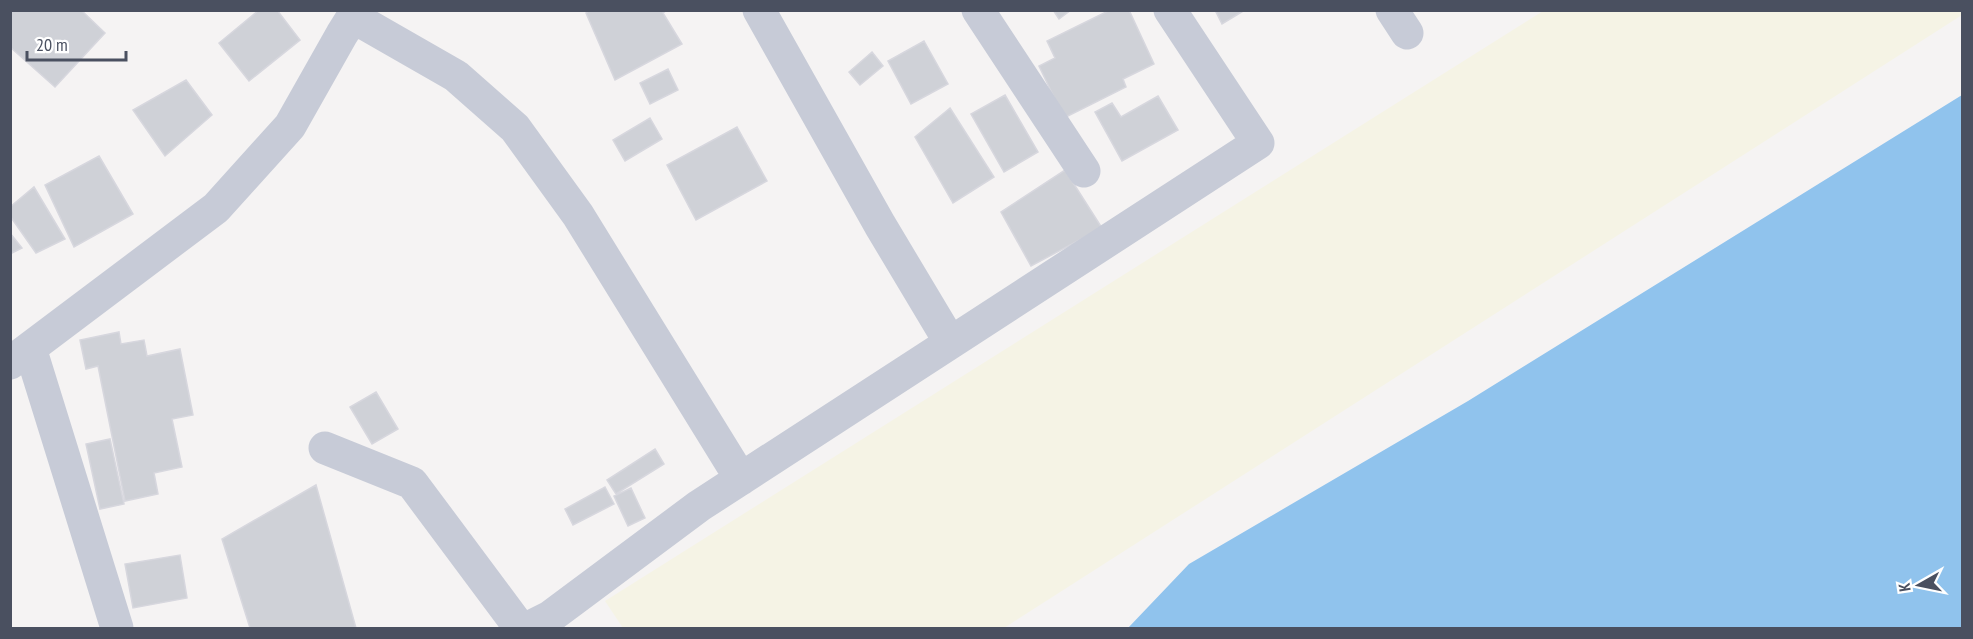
<svg xmlns="http://www.w3.org/2000/svg" width="1973" height="639" font-family="'PT Sans Narrow',sans-serif">
  <style>
    .sand { fill: #f5f3e5 }
    .water { fill: #90c3ed }
    .building { fill: #cfd1d7; stroke: #d7d7de; stroke-width: 1.5 }
    .lines { fill: none; stroke-linecap: round; stroke-linejoin: round }
    .street { stroke: #c7cbd7; stroke-width: 33 }
  </style>
  <rect width="100%" height="100%" fill="#f5f3f3"/>
  <path class="sand" d="M1543,11l419,-1v5l-958,613h-381l-18,-27z"/>
  <path class="water" d="M1962,95v533h-834l61,-64 279,-163z"/>
  <path class="building" d="M10,10h71l24,23 -50,54 -45,-40z
    M259,10h18l23,30 -51,41 -30,-38z
    M590,10h77l-4,3 19,31 -67,36 -29,-67z
    M1053,10h18l-12,9z
    M1110,10h19l25,54 -31,15 3,8 -62,31 -25,-52 16,-8 -8,-17z
    M1215,10h30l-23,14z
    M924,41l24,43 -37,20 -23,-43z
    M872,52l11,14 -23,19 -11,-13z
    M668,69l10,21 -28,14 -10,-21z
    M186,80l26,35 -47,41 -32,-46z
    M1005,95l33,57 -34,20 -33,-58z
    M1158,96l20,34 -56,31 -27,-49 17,-9 9,14z
    M950,108l44,69 -41,26 -38,-66z
    M650,118l12,21 -37,22 -12,-21z
    M737,127l30,54 -71,39 -29,-55z
    M99,156l34,58 -59,33 -29,-62z
    M1065,170l37,58 -71,38 -30,-54z
    M34,187l31,52 -29,14 -26,-37v-9z
    M10,233l12,15 -12,6z
    M119,332l2,12 23,-4 3,16 33,-7 13,66 -21,4 10,48 -28,6 4,21 -33,7 -27,-135 -12,3 -6,-29z
    M376,392l22,37 -26,15 -22,-37z
    M110,439l14,65 -24,5 -14,-65z
    M655,449l9,15 -48,30 -9,-14z
    M316,485l40,143h-106l-28,-89z
    M605,487l9,17 -41,21 -8,-16z
    M631,488l14,30 -17,8 -14,-30z
    M180,555l7,43 -54,10 -8,-44z"/>
  <g class="lines">
    <path class="street" d="M759,10l121,215 70,117
      M978,10l106,161
      M1392,10l15,23
      M353,17l103,59 59,52 63,87 163,264
      M30,348l87,280
      M10,363l206,-155 74,-82 52,-92 15,-24
      M325,448l87,35 108,145
      M528,628l22,-11 149,-111 559,-363 -88,-133"/>
  </g>
  <rect width="1973" height="639" fill="none" stroke="#4a5060" stroke-width="24"/>
  <g transform="translate(1919 585) rotate(261)" stroke="#ffffff" stroke-width="4.5" paint-order="stroke">
  <path d="M0-4.5L10 22L0 15L-10 22Z" fill="#4a5060"/>
  <text y="-9" font-size="16" font-weight="bold" text-anchor="middle" fill="#4a5060">K</text>
  </g>
  <path d="M27 51v9h99v-9" fill="none" stroke="#4a5060" stroke-width="3"/>
  <text x="36" y="51" font-size="18" fill="#4a5060" stroke="#ffffff" stroke-width="4.5" paint-order="stroke">20 m</text>
</svg>
